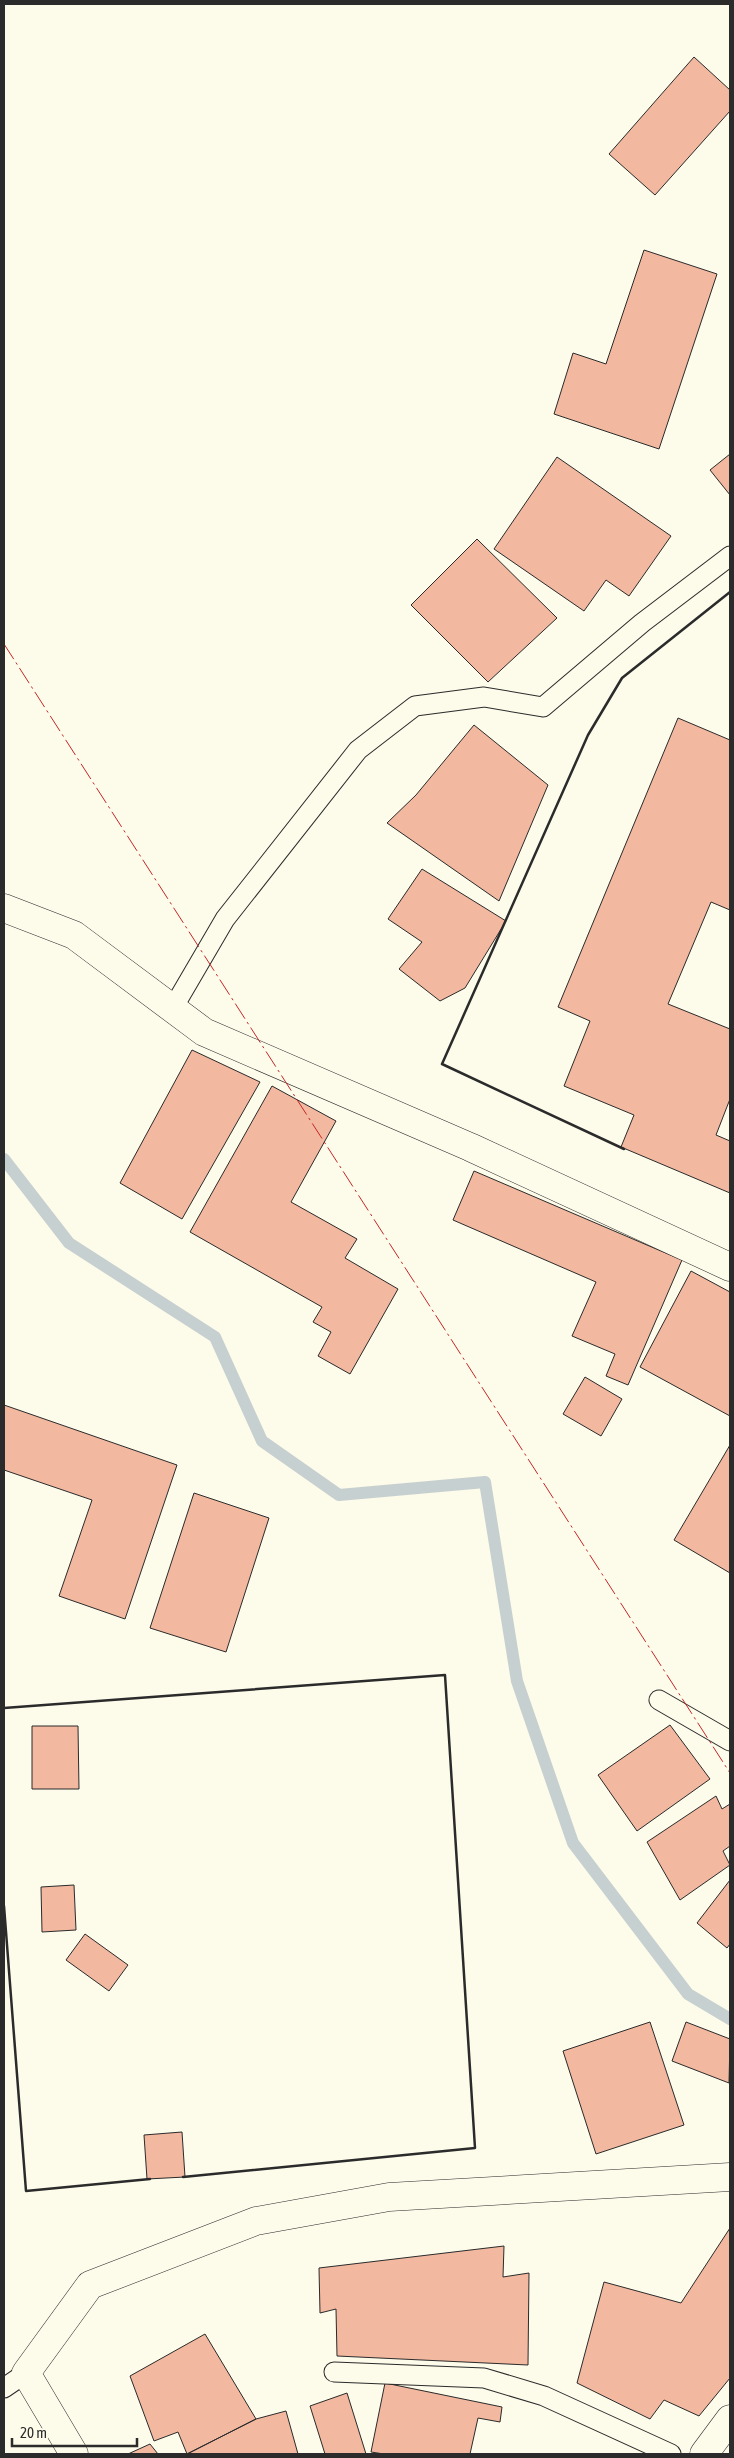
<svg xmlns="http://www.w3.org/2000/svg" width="734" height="2458" font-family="'Asap Condensed',sans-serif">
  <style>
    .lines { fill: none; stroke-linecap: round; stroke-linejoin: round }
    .stream { stroke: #c7d0d0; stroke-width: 12 }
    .building { fill: #f2b8a0; stroke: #2b2b2b }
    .service-casing { stroke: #2b2b2b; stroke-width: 21 }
    .minor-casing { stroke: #2b2b2b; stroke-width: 29 }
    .service { stroke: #fdfbea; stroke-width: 19 }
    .minor { stroke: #fdfbea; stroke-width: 28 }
    .wall { stroke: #2b2b2b; stroke-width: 2.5 }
    .power { stroke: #c62828; stroke-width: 1; stroke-dasharray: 18 4 2.5 4; stroke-linecap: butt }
  </style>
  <rect width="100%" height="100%" fill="#fdfbea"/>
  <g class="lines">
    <path class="stream" d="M4,1159l65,84 146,94 47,104 77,54 146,-13 32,199 56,162 115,151 42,25"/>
  </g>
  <path class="building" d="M694,57l36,33v21l-75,84 -46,-41z
    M644,250l73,24 -58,175 -105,-35 19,-61 33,11z
    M730,454v41l-20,-25z
    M557,457l114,79 -42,60 -23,-16 -22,31 -90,-62z
    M477,539l80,79 -69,64 -77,-77z
    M678,718l52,22v170l-19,-8 -43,102 62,25v70l-14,36 14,6v52l-109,-46 13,-32 -70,-29 26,-65 -32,-14z
    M474,725l74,60 -49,116 -112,-78 29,-28z
    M422,869l84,52 -41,67 -25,13 -41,-32 23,-27 -34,-23z
    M192,1050l68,32 -78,137 -62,-36z
    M272,1086l64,35 -45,81 66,37 -12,19 53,31 -48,85 -32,-18 13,-24 -18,-10 9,-15 -132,-75z
    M474,1171l208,89 -54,125 -22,-9 9,-22 -43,-18 24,-54 -143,-62z
    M691,1271l39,21v124l-90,-49z
    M585,1377l37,22 -21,37 -38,-22z
    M4,1405l173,60 -52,154 -66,-23 33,-96 -88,-30z
    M730,1445v128l-56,-33z
    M194,1493l75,25 -43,134 -76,-24z
    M670,1725l40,54 -73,52 -39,-56z
    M32,1726h46l1,63h-47z
    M716,1796l6,13 8,-5v42l-7,5 7,14 -50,35 -33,-58z
    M730,1880v64l-3,4 -30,-25z
    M74,1885l2,45 -34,2 -1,-45z
    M85,1934l43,31 -19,26 -43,-31z
    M650,2022l34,103 -88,29 -33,-103z
    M686,2022l44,17 -1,44 -57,-22z
    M182,2132l3,45 -38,2 -3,-44z
    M730,2228v150l-31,38 -35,-16 -14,19 -73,-36 27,-101 77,21z
    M504,2246l-1,31 26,-4 -1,92 -191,-9 -1,-47 -16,4 -1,-45z
    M205,2334l51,85 -69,35 -9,-22 -24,9 -24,-65z
    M385,2383l117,24 -2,15 -22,-4 -8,36h-86l-13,-2z
    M347,2393l19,61h-41l-15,-48z
    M286,2411l12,43h-111l69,-35z
    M150,2444l8,10h-30z"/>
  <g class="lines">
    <defs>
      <path id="service" d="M173,1008l52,-89 133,-169 57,-44 69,-9 59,10 99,-84 88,-67
        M659,1700l71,41
        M334,2372l150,6 60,18 127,58
        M4,2388l22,-15"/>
      <path id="minor" d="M4,908l70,27 130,97 266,115 260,120
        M74,2454l-48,-81 64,-88 166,-64 133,-24 341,-20
        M704,2454l26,-35"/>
    </defs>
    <use href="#service" class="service-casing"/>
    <use href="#minor" class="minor-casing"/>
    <use href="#service" class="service"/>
    <use href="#minor" class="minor"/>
    <path class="wall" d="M624,1149l-182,-85 146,-329 34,-57 108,-86
      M4,1708l441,-33 30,473 -292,29
      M4,1906l22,285 124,-12"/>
    <path class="power" d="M4,644l726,1129"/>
  </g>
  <rect width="734" height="2458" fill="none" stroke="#2b2b2b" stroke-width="10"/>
  <path d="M12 2438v8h125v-8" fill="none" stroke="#2b2b2b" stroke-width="2.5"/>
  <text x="20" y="2438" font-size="15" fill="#2b2b2b" stroke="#fdfbea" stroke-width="4" paint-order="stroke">20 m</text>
</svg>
